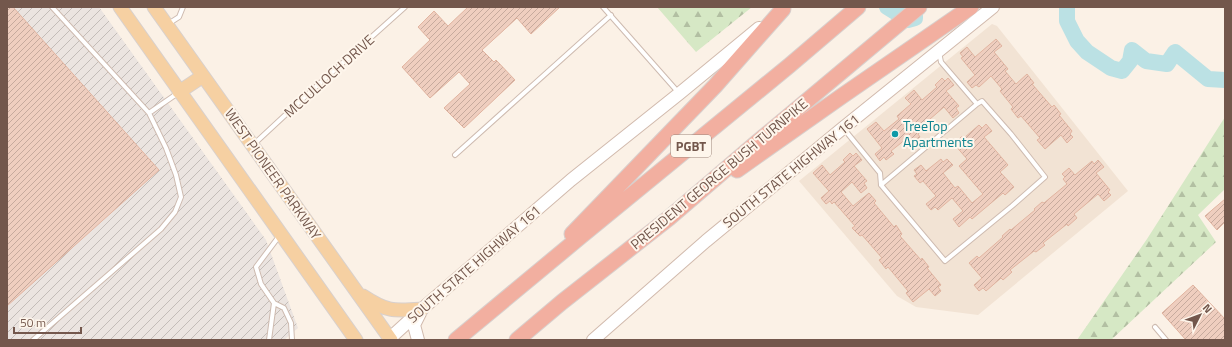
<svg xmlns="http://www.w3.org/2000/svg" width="1232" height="347" font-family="'Titillium Web',sans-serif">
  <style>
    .residential { fill: #f2e3d4 }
    .industrial { fill: url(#industrial-furrows) }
    .forest { fill: url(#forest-firs) }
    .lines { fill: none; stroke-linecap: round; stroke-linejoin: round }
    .river { stroke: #bbe1e4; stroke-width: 16 }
    .building { fill: url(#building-hatch); stroke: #e1b4a0 }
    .lane-casing { stroke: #cebbb0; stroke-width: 6 }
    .secondary-casing { stroke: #d1baad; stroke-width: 14 }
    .primary-casing { stroke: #d8d0cd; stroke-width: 15 }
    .highway-casing { stroke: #d8d0cd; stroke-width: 17 }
    .lane { stroke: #fff; stroke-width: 4 }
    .secondary { stroke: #fff; stroke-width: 12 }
    .primary { stroke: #f6d0a2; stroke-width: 13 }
    .highway { stroke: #f2afa0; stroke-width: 15 }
    .culture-dot { fill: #0f9aa8; stroke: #fef6ec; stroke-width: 1.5 }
    .labels { text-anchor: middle; stroke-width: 4; stroke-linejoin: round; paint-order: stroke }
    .shield { fill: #fef6ec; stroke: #9d877c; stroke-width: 1 }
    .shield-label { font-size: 13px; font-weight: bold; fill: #73574c }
    .street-label { font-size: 14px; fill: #73574c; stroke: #fef6ec }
    .culture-label { font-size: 14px; fill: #0d838f; stroke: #fef6ec; text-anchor: start }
  </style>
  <defs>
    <pattern id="industrial-furrows" width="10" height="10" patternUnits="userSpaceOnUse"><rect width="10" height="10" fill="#ebe4e0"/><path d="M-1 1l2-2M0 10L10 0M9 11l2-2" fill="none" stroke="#c3bcb8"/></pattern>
    <pattern id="forest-firs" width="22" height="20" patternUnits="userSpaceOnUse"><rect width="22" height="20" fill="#d6e8c5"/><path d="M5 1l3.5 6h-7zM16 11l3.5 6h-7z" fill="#b2bfa2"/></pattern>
    <pattern id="building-hatch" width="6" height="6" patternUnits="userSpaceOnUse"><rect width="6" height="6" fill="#efcebf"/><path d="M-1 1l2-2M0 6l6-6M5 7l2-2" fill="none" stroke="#c6aa9d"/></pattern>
  </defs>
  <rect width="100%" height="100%" fill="#fbf1e6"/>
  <path class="residential" d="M992,24l5,2 131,165 -150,124 -62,-8 -19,-11 -98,-115z"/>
  <path class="industrial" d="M7,7h92l167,233 32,88 -14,12h-277z"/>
  <path class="forest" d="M657,7h95l-56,45z
    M1225,117v72l-27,26 18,27 -105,98h-34l70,-101z"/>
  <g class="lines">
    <path class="river" d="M887,7l21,13 7,-2v-2
      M1067,7v14l10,20 10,11 24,16 11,3 8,-10 2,-11 14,11 21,3 8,-12 33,27 17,1"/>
  </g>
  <path class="building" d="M7,7h6l146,163 -152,136z
    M468,7h92l-29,27 -14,-16 -35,32 12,12 2,-2 19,20 -51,48 -20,-20 26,-24 -11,-12 -29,26 -28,-31 28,-27 -12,-13 16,-16 14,15z
    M996,39l6,7 -8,6 14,17 -3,2 11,13 11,-10 7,9 -2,1 20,23 2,-2 7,9 -2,1 13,16 -2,3 3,3 -6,6 -6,-8 -16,14 -8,-9 3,-2 -19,-22 -3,2 -7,-9 2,-2 -13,-16 2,-2 -11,-13 -12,11 -3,-2 -4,3 -5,-6 8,-7 -14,-17 2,-1 -3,-4 7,-6 8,10z
    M942,78l3,3 3,-3 6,7 -8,6 13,15 -3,2 3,5 -6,5 -9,-11 -14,12 2,3 -14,12 2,3 -3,3 3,3 -6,6 -8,-10 -15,12 3,3 -8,6 -2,-3 -4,4 -5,-7 7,-6 -15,-19 9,-7 8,9 15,-12 -2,-3 14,-12 -6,-6 9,-8 8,10 15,-13 -2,-2z
    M986,124l6,7 -8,6 24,28 -8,7 14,15 -9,8 -2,-2 -31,26 -2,-2 -11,10 -6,-8 10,-8 -11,-13 -14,12 -3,-3 -4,3 -5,-6 10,-8 -13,-15 -3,2 -6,-7 3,-2 -3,-4 7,-5 5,6 15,-12 2,3 4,-3 6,6 -10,8 12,15 3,-2 14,17 11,-9 -24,-28 8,-7 -13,-15 8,-8 2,2 15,-13 3,3z
    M850,153l3,3 3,-3 6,7 -8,6 13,15 -3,2 3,5 -6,5 -9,-11 -11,10 12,14 16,-13 7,8 -2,2 20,24 2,-2 6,9 -2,2 21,24 1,-2 7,9 -2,1 14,17 -3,2 3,4 -6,5 -6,-7 -16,13 -7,-9 2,-2 -20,-24 -2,2 -7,-9 3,-2 -20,-23 -2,1 -8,-8 3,-2 -21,-24 -2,2 -2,-3 -4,3 -5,-6 8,-7 -16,-18 9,-8 8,10 15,-13 -2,-2z
    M1098,160l6,7 -8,6 14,17 -2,2 3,3 -7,6 -6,-7 -24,20 3,4 -9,8 -1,-2 -24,19 2,2 -9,7 -2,-1 -24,19 2,2 -9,8 -2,-2 -15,13 -3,-3 -4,3 -5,-6 8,-7 -13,-15 8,-7 2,2 24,-21 -1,-1 8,-7 1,1 24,-20 -1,-1 8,-7 2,1 23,-19 -4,-5 2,-2 -3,-3 7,-6 6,7 17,-14 2,3z
    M1225,199v23l-8,8 -12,-14z
    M1193,285l32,34v21h-39l-24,-27z"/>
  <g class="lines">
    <defs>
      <path id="lane" d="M52,7l97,106 29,-20
        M603,7l75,85
        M168,24l11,-7 4,-10
        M939,52l2,10 36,42 5,-3 29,33 34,43 -33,29 -67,55 -64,-76 96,-81
        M844,129l36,44 1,12
        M254,144l55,-51 96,-86
        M455,155l156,-140
        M274,303l10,5 7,15 1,17
        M1155,327l11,13
        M33,340l128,-111 14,-17 6,-15 -5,-22 -10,-27 -17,-35
        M269,340l5,-37 -13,-19 -5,-17 24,-32"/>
      <path id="secondary" d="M388,340l34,-31 149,-129 109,-87 79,-65
        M418,340l-4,-15 6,-12
        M593,340l113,-99 137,-113 150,-121"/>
      <path id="primary" d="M120,7l236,333
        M154,7l237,333
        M179,92l24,-16
        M363,296c24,16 31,15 59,13"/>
      <path id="highway" d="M737,170l105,-74 129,-89
        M572,234l143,-148 68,-77
        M456,340l124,-103 210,-172 68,-58
        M517,340l45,-38 107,-84 85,-73 165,-138"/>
    </defs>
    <use href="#lane" class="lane-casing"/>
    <use href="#secondary" class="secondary-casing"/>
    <use href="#primary" class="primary-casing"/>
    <use href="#highway" class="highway-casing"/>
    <use href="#lane" class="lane"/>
    <use href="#secondary" class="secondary"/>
    <use href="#primary" class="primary"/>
    <use href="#highway" class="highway"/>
  </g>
  <circle class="culture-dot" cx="895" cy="134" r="4"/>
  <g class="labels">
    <rect class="shield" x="671" y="135" width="40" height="22" rx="3"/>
    <g class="shield-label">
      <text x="691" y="151">PGBT</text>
    </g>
    <g class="street-label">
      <text transform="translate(329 76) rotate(-42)" y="5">MCCULLOCH DRIVE</text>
      <text transform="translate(791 171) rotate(-39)" y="5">SOUTH STATE HIGHWAY 161</text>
      <text transform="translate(273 174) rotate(55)" y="5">WEST PIONEER PARKWAY</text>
      <text transform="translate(719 174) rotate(-40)" y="5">PRESIDENT GEORGE BUSH TURNPIKE</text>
      <text transform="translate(474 264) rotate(-41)" y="5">SOUTH STATE HIGHWAY 161</text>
    </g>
    <g class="culture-label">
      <text x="903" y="131">TreeTop<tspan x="903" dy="16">Apartments</tspan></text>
    </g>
  </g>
  <rect width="1232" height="347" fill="none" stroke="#73574c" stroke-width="16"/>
  <g transform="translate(1200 315) rotate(48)" stroke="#fef6ec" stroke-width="3" paint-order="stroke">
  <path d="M0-3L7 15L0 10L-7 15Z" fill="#73574c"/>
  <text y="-6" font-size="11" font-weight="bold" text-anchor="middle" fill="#73574c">N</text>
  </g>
  <path d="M14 327v6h67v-6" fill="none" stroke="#73574c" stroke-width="2"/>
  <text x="20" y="327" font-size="12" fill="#73574c" stroke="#fef6ec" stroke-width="3" paint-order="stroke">50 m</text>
</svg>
